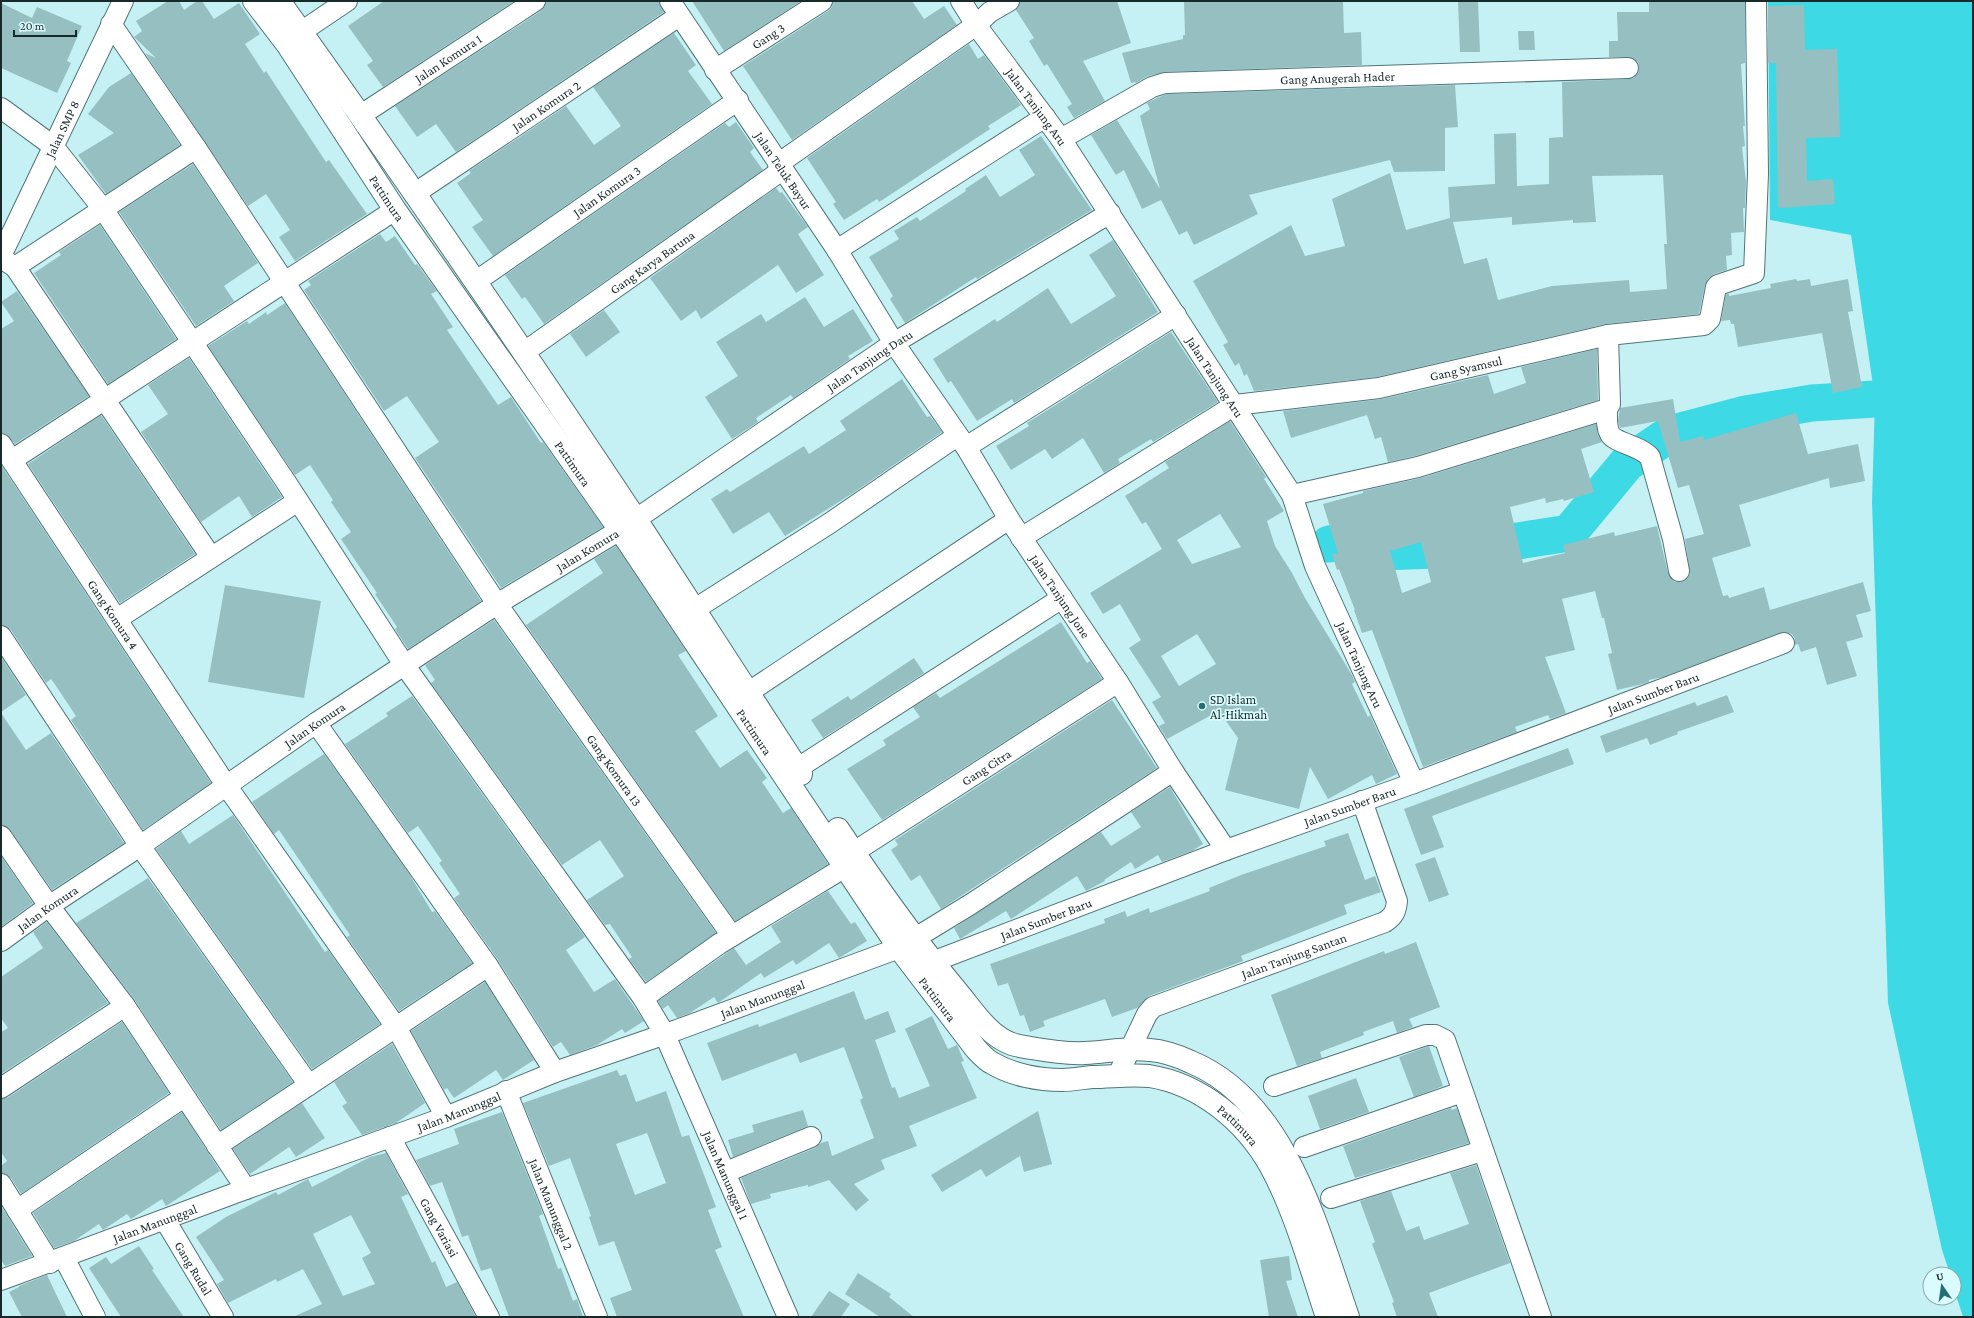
<svg xmlns="http://www.w3.org/2000/svg" width="1974" height="1318" font-family="'Crimson Pro',serif">
  <style>
    .water { fill: #3ddae5 }
    .lines { fill: none; stroke-linecap: round; stroke-linejoin: round }
    .river { stroke: #3ddae5; stroke-width: 37 }
    .building { fill: #96bfc2; fill-rule: evenodd }
    .minor-casing { stroke: #4f7679; stroke-width: 22 }
    .primary-casing { stroke: #4f7679; stroke-width: 24 }
    .minor { stroke: #fff; stroke-width: 20 }
    .primary { stroke: #fff; stroke-width: 22 }
    .poi-dot { fill: #246f74; stroke: #dafcff; stroke-width: 1.5 }
    .labels { text-anchor: middle; stroke-width: 3.5; stroke-linejoin: round; paint-order: stroke }
    .street-label { font-size: 13px; fill: #18292a; stroke: #dafcff }
    .poi-label { font-size: 13px; fill: #18292a; stroke: #dafcff; text-anchor: start }
  </style>
  <rect width="100%" height="100%" fill="#c6f1f4"/>
  <path class="water" d="M1768,1h205v1316h-10l-9,-28v-15h-4l-8,-24 -54,-247 -16,-501 3,-103 -24,-164 -81,-15z"/>
  <g class="lines">
    <path class="river" d="M1329,544l33,-5 18,13 87,-3 102,-16 58,-70 43,-29 76,-20 66,-11 63,-4"/>
  </g>
  <path class="building" d="M168,1h11l5,9 13,-9h5l12,18 25,-16 21,31 -15,10 19,29 2,-2 60,91 3,-2 38,54 -72,47 -16,-24 11,-7 -24,-36 -18,12 -103,-153 11,5 -22,-21 8,-6 -6,-10z
    M384,1h130l-131,86 -16,-22 6,-4 -25,-35z
    M546,1h113l5,11 -208,140 -20,-28 -19,13 -22,-31 146,-95 4,-5z
    M692,1h109l-77,50z
    M833,1h79l12,18 20,-13 13,19 -165,115 -49,-74 85,-55 4,-4z
    M1020,1h97l14,42 -48,18 22,40 -31,17 -7,-11 5,-3 -25,-40 -3,2 -15,-25 5,-3 -18,-28z
    M1184,1h159l1,32 17,-1 1,33 -197,7 -17,4 -12,7 -1,-1 -4,1 -9,-30 61,-14v-4h2z
    M1458,1h20l2,51h-20z
    M1649,1h96v62l-4,1 4,62h-2l2,20 -3,1 4,35 -1,26h-2l1,24 -13,1 1,22 -6,1 1,14 -13,4 -6,5 -3,6 -6,29 -93,10 -229,53 -123,14 -7,-17 -3,2 -5,-13 -4,3 -12,-21 5,-3 -35,-61 98,-56 14,31 40,-10 -13,-47 58,-26 16,57 44,-12 -2,-31 47,-3 -1,-50 22,-1 1,53 32,-2v-46l14,-1 -1,-55 66,-3 6,-1 5,-10 -1,-6 -10,-5h-19v-16h9l-1,-29h32zM1663,175l4,69h-3l3,45 -37,3 -1,-12 -77,6 -54,14 -11,-42 -23,6 -11,-42 59,-5v8l61,-5v3l23,-1 -4,-46z
    M1,3l31,15 5,-11 45,19 -15,35 4,2 -14,30 -56,-25z
    M1804,5l1,45 32,-1 3,88 -34,1 1,43 26,-2 2,25 -55,4 -2,-2 -2,-143h-8v-57z
    M1518,31h16l1,19h-16z
    M674,33l22,32 -8,6 24,33 -219,152 -21,-29 11,-7 -26,-37 14,-10 -2,-2 97,-65 28,39 27,-19 -28,-39z
    M969,44l9,15 6,-4 37,50 -33,21 2,3 -94,62 -17,11 -2,-3 -33,21 -11,-16 3,-2 -29,-44z
    M131,73l49,72 -74,49 -28,-39 36,-22 -26,-19 21,-27z
    M1455,85l3,42 -13,1v43l-51,1 -4,-12 -141,35 9,19 -64,31 -7,-14 -8,4 -18,-35 -19,9 -18,-39 -8,5 -25,-40 26,-15 43,69 -20,-73 10,-7 -3,-6 10,-5 10,-4z
    M736,122l18,26 -4,4 13,18 -219,154 -19,-27 -3,2 -17,-24 220,-152 4,4z
    M1041,136l51,74 -115,69 -1,-2 -71,46 -15,-24 3,-3 -24,-39 30,-18 -5,-8 23,-14 3,4 46,-30 -1,-2 21,-14 14,22 35,-22 -16,-25z
    M193,164l65,99 -34,23 10,15 -38,25 -77,-114z
    M776,188l4,5 2,-1 26,35 -10,7 26,41 -28,18 -18,-28 -77,54 -5,-9 -15,11 -31,-43z
    M100,225l76,114 -68,45 -74,-111 27,-18 -2,-3z
    M380,234l6,8 9,-6 20,29 2,-1 20,27 -6,3 22,33 -6,3 51,75 13,-8 30,46 2,-1 60,85 -102,61 -86,-130 24,-16 -32,-46 -23,15 -80,-121 7,-5 -3,-4z
    M1113,240l45,72 -144,91 -2,-4 -35,22 -26,-40 -3,2 -15,-24 62,-40 2,3 51,-34 23,36 45,-28 -27,-41z
    M1796,279l1,2 13,-2 1,7 37,-7 5,32 -5,1 14,75 -29,6 -11,-60 -84,14 -4,-23h-3l-1,-4 -9,1 5,-27h3v2l42,-8 -1,-4z
    M17,291l72,105 -74,48 -9,-10 -5,-1v-104l13,-8 -13,-19z
    M805,297l19,30 29,-18 20,32 -25,15 2,3 -54,37 -3,2 -2,-3 -35,23 2,4 -26,17 -27,-42 33,-21 -22,-34 45,-28 5,8z
    M285,303l196,298 -73,48 -13,-20 2,-2 -22,-33 2,-1 -36,-54 10,-7 -20,-30 2,-2 -23,-35 -15,10 -87,-129 39,-25 2,3 17,-12 1,3z
    M604,310l16,22 -34,25 -16,-23z
    M1171,332l47,70 -65,40 -2,-3 -33,20 2,4 -16,10 -21,-35 -31,21 -7,-10 -34,21 -15,-24 33,-20 -2,-3z
    M1597,349l1,51 -183,56 -27,6 -7,-25 -6,2 -8,-24 -76,23 -8,-27 99,-12 106,-24 6,19 32,-11 -5,-16z
    M189,358l93,139 -30,20 -13,-21 -38,26 -60,-90 27,-18 -20,-29z
    M902,379l25,38 3,-1 12,16 -89,61 -68,43 -16,-24 -36,22 -22,-35 16,-10 3,3 74,-46 5,8 37,-24 -6,-9z
    M1673,399l7,43 23,-6 1,4 92,-27 12,41 50,-10 7,37 -35,7 -1,-10 -90,27 12,41 -39,12 11,38 5,-1 1,3 35,-11 6,23 93,-28 8,29 -15,4 7,22 -17,5 11,34 -30,9 -11,-38 -15,5 -3,-8 -3,1v-6l-3,-5 -7,-2 -122,45 -14,3v2l-6,2 -26,6 -9,-36 4,-1 -8,-35h-2l-7,-27 -33,8 13,51 -30,7 21,56 -16,6 -2,-4 -33,12 2,5 -94,35 -51,-137 -10,3 -8,-23h1l-16,-41 -2,1 -5,-16 6,-1 -15,-49 40,-11v-2l58,-13 175,-54 2,10 4,8 -21,7 13,43 -30,9 -1,-2 -17,4 -1,-5 -35,9 13,56 42,-10 -2,-8 51,-13 1,4 42,-10 11,47 7,9h6l6,-3 3,-5 -5,-35 19,-5 -15,-49 -11,3 -20,-67 -38,7 -2,-7 2,-13zM1421,542l10,40 -29,11 -12,-42z
    M101,415l94,139 -75,49 -92,-139z
    M1230,421l36,56 -2,2 20,32 -17,10 8,25 17,27 13,25 47,77 3,7 -3,2 16,33 2,-2 27,59 -21,10 -4,-9 -44,24 -18,-32 -11,42 -74,-19 13,-52 -19,-27 -52,28 -8,-13 6,-3 -13,-21 9,-5 -32,-49 12,-8 -21,-36 -17,10 -13,-21 72,-44 -16,-27 -4,2 -17,-28 44,-28 -4,-6zM1220,514l21,33 -49,17 -15,-24zM1197,634l19,30 -37,22 -18,-30z
    M1,465l210,318 -68,47 -72,-110 5,-4 -22,-33 -3,-4 -5,4 -35,-53 -10,-5z
    M616,546l70,105 -8,4 40,61 -23,15 25,37 27,-18 20,28 -5,4 21,31 8,-5 37,56 -93,57 -209,-296 77,-52 -9,-14z
    M225,585l96,16 -17,97 -96,-16z
    M494,620l222,313 -70,49 -17,-23 3,-2 -22,-33 -5,1 -18,-25 37,-24 -24,-36 -38,25 -131,-182 4,-3 -10,-15z
    M1061,622l26,41 3,-2 12,18 -220,141 -35,-51 39,-24 -3,-5 37,-23 -7,-10 23,-14 4,5z
    M1,657l25,38 -25,17z
    M914,658l10,15 -101,65 -12,-18 37,-24 3,4z
    M1727,695l7,17 -57,20 1,2 -28,11 -3,-7 -41,15 -6,-17 95,-34 2,4z
    M412,696l173,241 -19,13 28,42 21,-13 29,42 -19,12 -3,-4 -25,16 -27,10 -9,-13 -8,5 -55,-87 -44,-62 6,-4 -21,-31 3,-2 -24,-35 -10,7 -63,-89 43,-28 -2,-3z
    M1112,700l45,68 -216,141 -21,-34 -9,6 -20,-31 7,-5 -3,-5z
    M1,713l25,37 25,-17 73,110 -72,47 -42,-60 -9,-5z
    M1568,748l6,16 -142,52 12,31 -23,8 -17,-46z
    M324,754l84,118 24,40 3,-1 37,52 -73,48 -52,-74 3,-2 -71,-105 -5,4 -22,-32z
    M1170,787l33,57 -11,7 -30,11 -4,-7 -23,14 -4,-7 -27,18 1,1 -19,10 -9,-15 -66,43 -5,-8 -46,28 -6,-11 147,-96 10,14 30,-19 -10,-15z
    M233,815l92,137 3,-2 52,74 -68,45 -156,-220 25,-18 8,13z
    M1348,833l17,47 10,-4 6,16 -37,13 3,9 -106,42 2,5 -94,35 -12,12 -25,9 -7,-18 -62,22 2,5 -15,6 -6,-17 -4,1 -12,-33 -10,3 -8,-22 115,-41 -1,-4 21,-8 2,6 22,-9 1,5 60,-22 -1,-3 32,-13 85,-29 -2,-5z
    M1,856l32,47 -32,24z
    M1435,857l14,38 -20,7 -14,-38z
    M148,878l145,204 -72,48 -87,-131 -58,-76z
    M828,891l23,33 4,-2 12,19 -28,17 -10,-15 -33,22 -3,-5 -29,18 -3,-5 -43,30 -4,-6 -24,16 -13,5 -9,-13 -5,4 -5,-8 76,-53 12,17 35,-23 -10,-16z
    M47,922l61,81 -107,71v-42l7,-4 -7,-10v-41l42,-29 -10,-16z
    M1416,942l24,65 -31,12 4,8 -16,6 -4,-12 -30,11 1,3 -44,17 2,6 -25,8 -26,-71 113,-44 1,3z
    M485,982l49,78 -31,20 -7,-10 -42,28 -7,-10 -3,2 -33,-59z
    M854,991l11,29 23,-9 8,21 -21,8 17,48 3,-1 4,11 31,-12 -25,-57 27,-13 16,33 9,-4 7,16 -3,1 16,36 -68,28 8,20 -36,14 4,9 -31,15 15,16 -13,11 -27,-31 -21,7v-2l-38,9 1,4 -20,6 -10,-26 74,-30 6,-5 7,-2 4,15 42,-18 -14,-38 3,-2 -19,-51 -44,16 -4,-10 -74,28 -15,-38 51,-19 1,3z
    M122,1022l47,71 -148,101 -10,-16 -10,-5v-7l6,-5 -6,-9v-53l6,-1z
    M392,1044l33,59 -29,20 -34,12 -20,-29 5,-3 -13,-21z
    M1429,1046l14,40 -29,11 -15,-40z
    M617,1070l3,6 6,-2 10,28 30,-11 16,46 7,-2 27,72 -8,3 14,37 -7,3 29,67h-127l-7,-19 22,-8 -18,-49 -15,5 -10,-29 2,-1 -21,-58 -21,8 -26,-63zM647,1133l19,50 -31,12 -19,-51z
    M1356,1078l13,34 -49,17 -12,-33z
    M302,1103l23,35 -29,19 -7,-10 -39,27 -17,-25z
    M1451,1108l1,2 5,-2 12,35 -114,35 -12,-32z
    M803,1110l5,16 -75,31 -5,-17 26,-8 -2,-7z
    M1038,1111l14,53 -28,8 -4,-16 -34,21 -5,-8 -39,23 -11,-17z
    M182,1112l38,59 -54,35 -4,-7 -31,20 -4,-5 -24,16 -4,-6 -25,17 -20,7 -21,-35z
    M502,1112l41,102 -4,2 19,53 3,-1 12,33 4,-2 6,18h-74l-18,-49 -10,3 -13,-36 -6,2 -20,-55 -12,4 -14,-26 43,-16 -5,-15z
    M386,1153l22,41 -7,3 31,66 3,-2 11,26 11,-5 19,35h-183l29,-13 -19,-35 -26,13 -1,-3 -48,24 -11,-19 7,-4 -28,-43 30,-20 50,-25 2,3 30,-16 4,8 58,-30zM351,1215l20,38 -9,5 13,26 -32,12 -30,-62z
    M1476,1165l34,98 -81,30 9,24h-41l-5,-14 2,-1 -22,-58 3,-2 -15,-41 31,-10 15,40 13,-5 5,14 45,-16 -19,-51z
    M1,1206l31,50 -27,10 -4,-6z
    M139,1246l15,23 -2,1 32,47h-63l-32,-49 17,-11 5,7z
    M1289,1256l3,24 -6,1 12,36h-29l-9,-57z
    M858,1273l33,21 -2,3 25,20h-34l-35,-23z
    M47,1275l20,42h-45l-13,-25 10,-5v-1z
    M829,1291l21,13 -9,13h-30z"/>
  <g class="lines">
    <defs>
      <g id="minor">
        <path id="s1" d="M670,1l167,249 57,93 72,104 43,72 109,163 55,89 53,79"/>
        <path id="s2" d="M961,1l15,24 85,114 231,356 23,71 99,217"/>
        <path id="s3" d="M111,24l85,124 301,456 235,332"/>
        <path d="M301,32l46,-31"/>
        <path id="s4" d="M715,70l107,-69"/>
        <path id="s5" d="M1,108l52,38 50,63 183,273 119,184 238,332 21,35 124,284"/>
        <path id="s6" d="M361,115l174,-114"/>
        <path id="s7" d="M1061,139l91,-52 13,-4 463,-15"/>
        <path d="M778,164l198,-139 14,-13 19,-11"/>
        <path id="s8" d="M414,194l265,-178"/>
        <path d="M837,250l208,-133"/>
        <path id="s9" d="M1,256l122,-255"/>
        <path d="M4,260l11,7 181,-119"/>
        <path d="M15,267l196,290"/>
        <path id="s10" d="M475,282l263,-182"/>
        <path id="s11" d="M523,353l259,-183"/>
        <path d="M1607,409c0,8 -1,18 3,25 5,9 29,11 40,23l23,82 6,32"/>
        <path id="s12" d="M1,444l225,341 170,242 50,90"/>
        <path d="M966,447l210,-132"/>
        <path d="M12,460l383,-250"/>
        <path d="M1292,495l126,-28 189,-58 3,-5 -2,-69"/>
        <path id="s13" d="M1021,538l214,-133 144,-17 229,-53 96,-10 6,-6 6,-32 2,-2 36,-12 4,-99 -2,-173"/>
        <path d="M695,609l135,-86 127,-87"/>
        <path d="M117,619l181,-118"/>
        <path d="M1,636l139,210 169,239"/>
        <path d="M749,692l260,-173"/>
        <path d="M316,723l172,243 67,106"/>
        <path d="M798,768l264,-170"/>
        <path d="M1,836l48,70 76,100 121,183"/>
        <path id="s14" d="M854,852l264,-170"/>
        <path id="s15" d="M1,941l48,-35 91,-60 176,-123 181,-119 123,-74 274,-187 216,-130"/>
        <path id="s16" d="M921,969l11,-7 294,-112 188,-67 370,-140"/>
        <path d="M643,998l76,-54 126,-77"/>
        <path id="s17" d="M1117,1077l30,-63 6,-7 232,-85c9,-6 11,-11 12,-21l-35,-100"/>
        <path d="M1274,1086l152,-51h9l10,5 96,277"/>
        <path d="M1,1088l124,-82"/>
        <path id="s18" d="M506,1091l91,226"/>
        <path id="s19" d="M390,1137l99,180"/>
        <path d="M217,1146l271,-180"/>
        <path d="M1304,1147l158,-55"/>
        <path d="M726,1172l85,-35"/>
        <path d="M1,1184l49,79"/>
        <path d="M1331,1198l151,-47"/>
        <path d="M17,1210l167,-113"/>
        <path id="s20" d="M165,1220l58,97"/>
        <path d="M64,1258l31,59"/>
        <path id="s21" d="M1,1280l245,-91 200,-72 109,-45 122,-42 222,-82 72,-44 202,-133"/>
      </g>
      <g id="primary">
        <path id="s22" d="M254,1l33,43 108,166 225,320 279,418 77,101c5,5 10,11 16,14 20,12 47,17 70,17 10,0 20,-2 30,-3 18,0 39,-3 57,-1 52,8 97,46 122,91 24,44 40,102 56,150"/>
        <path d="M279,1c122,170 240,343 356,517 56,85 110,171 166,256"/>
        <path d="M838,829c38,57 78,113 121,165 15,18 30,42 53,50 6,2 13,3 19,4 17,3 36,6 54,5 22,-1 43,-6 65,-3 15,1 28,6 41,12 95,39 126,166 157,255"/>
      </g>
    </defs>
    <use href="#minor" class="minor-casing"/>
    <use href="#primary" class="primary-casing"/>
    <use href="#minor" class="minor"/>
    <use href="#primary" class="primary"/>
  </g>
  <circle class="poi-dot" cx="1202" cy="706" r="4"/>
  <g class="labels">
    <g class="street-label">
      <text dy="5" stroke="none"><textPath href="#s4" startOffset="63">Gang 3</textPath></text>
      <text dy="5" stroke="none"><textPath href="#s6" startOffset="104">Jalan Komura 1</textPath></text>
      <text dy="5" stroke="none"><textPath href="#s7" startOffset="291">Gang Anugerah Hader</textPath></text>
      <text dy="5" stroke="none"><textPath href="#s8" startOffset="159">Jalan Komura 2</textPath></text>
      <text dy="5" stroke="none"><textPath href="#s2" startOffset="130">Jalan Tanjung Aru</textPath></text>
      <text dy="5" stroke="none"><textPath href="#s9" startOffset="141">Jalan SMP 8</textPath></text>
      <text dy="5" stroke="none"><textPath href="#s1" startOffset="204">Jalan Teluk Bayur</textPath></text>
      <text dy="5" stroke="none"><textPath href="#s10" startOffset="160">Jalan Komura 3</textPath></text>
      <text dy="5" stroke="none"><textPath href="#s22" startOffset="238">Pattimura</textPath></text>
      <text dy="5" stroke="none"><textPath href="#s11" startOffset="158">Gang Karya Baruna</textPath></text>
      <text dy="5" stroke="none"><textPath href="#s15" startOffset="1045">Jalan Tanjung Datu</textPath></text>
      <text dy="5" stroke="none"><textPath href="#s13" startOffset="486">Gang Syamsul</textPath></text>
      <text dy="5" stroke="none"><textPath href="#s2" startOffset="454">Jalan Tanjung Aru</textPath></text>
      <text dy="5" stroke="none"><textPath href="#s22" startOffset="562">Pattimura</textPath></text>
      <text dy="5" stroke="none"><textPath href="#s15" startOffset="705">Jalan Komura</textPath></text>
      <text dy="5" stroke="none"><textPath href="#s1" startOffset="712">Jalan Tanjung Jone</textPath></text>
      <text dy="5" stroke="none"><textPath href="#s12" startOffset="204">Gang Komura 4</textPath></text>
      <text dy="5" stroke="none"><textPath href="#s2" startOffset="778">Jalan Tanjung Aru</textPath></text>
      <text dy="5" stroke="none"><textPath href="#s16" startOffset="783">Jalan Sumber Baru</textPath></text>
      <text dy="5" stroke="none"><textPath href="#s15" startOffset="381">Jalan Komura</textPath></text>
      <text dy="5" stroke="none"><textPath href="#s22" startOffset="886">Pattimura</textPath></text>
      <text dy="5" stroke="none"><textPath href="#s14" startOffset="157">Gang Citra</textPath></text>
      <text dy="5" stroke="none"><textPath href="#s3" startOffset="900">Gang Komura 13</textPath></text>
      <text dy="5" stroke="none"><textPath href="#s16" startOffset="459">Jalan Sumber Baru</textPath></text>
      <text dy="5" stroke="none"><textPath href="#s15" startOffset="57">Jalan Komura</textPath></text>
      <text dy="5" stroke="none"><textPath href="#s16" startOffset="135">Jalan Sumber Baru</textPath></text>
      <text dy="5" stroke="none"><textPath href="#s17" startOffset="229">Jalan Tanjung Santan</textPath></text>
      <text dy="5" stroke="none"><textPath href="#s21" startOffset="812">Jalan Manunggal</textPath></text>
      <text dy="5" stroke="none"><textPath href="#s22" startOffset="1210">Pattimura</textPath></text>
      <text dy="5" stroke="none"><textPath href="#s21" startOffset="488">Jalan Manunggal</textPath></text>
      <text dy="5" stroke="none"><textPath href="#s22" startOffset="1558">Pattimura</textPath></text>
      <text dy="5" stroke="none"><textPath href="#s5" startOffset="1297">Jalan Manunggal 1</textPath></text>
      <text dy="5" stroke="none"><textPath href="#s18" startOffset="122">Jalan Manunggal 2</textPath></text>
      <text dy="5" stroke="none"><textPath href="#s21" startOffset="164">Jalan Manunggal</textPath></text>
      <text dy="5" stroke="none"><textPath href="#s19" startOffset="103">Gang Variasi</textPath></text>
      <text dy="5" stroke="none"><textPath href="#s20" startOffset="56">Gang Rudal</textPath></text>
    </g>
    <g class="poi-label">
      <text x="1210" y="704">SD Islam<tspan x="1210" dy="15">Al-Hikmah</tspan></text>
    </g>
  </g>
  <rect width="1974" height="1318" fill="none" stroke="#18292a" stroke-width="4"/>
  <g transform="translate(1942 1286) rotate(347)"><circle r="19" fill="#dafcff" stroke="#8ca8aa"/>
  <path d="M0-3L7 15L0 10L-7 15Z" fill="#246f74"/>
  <text y="-6" font-size="11" font-weight="bold" text-anchor="middle" fill="#18292a">U</text>
  </g>
  <path d="M14 30v6h62v-6" fill="none" stroke="#18292a" stroke-width="2"/>
  <text x="20" y="30" font-size="12" fill="#18292a" stroke="#dafcff" stroke-width="3" paint-order="stroke">20 m</text>
</svg>
